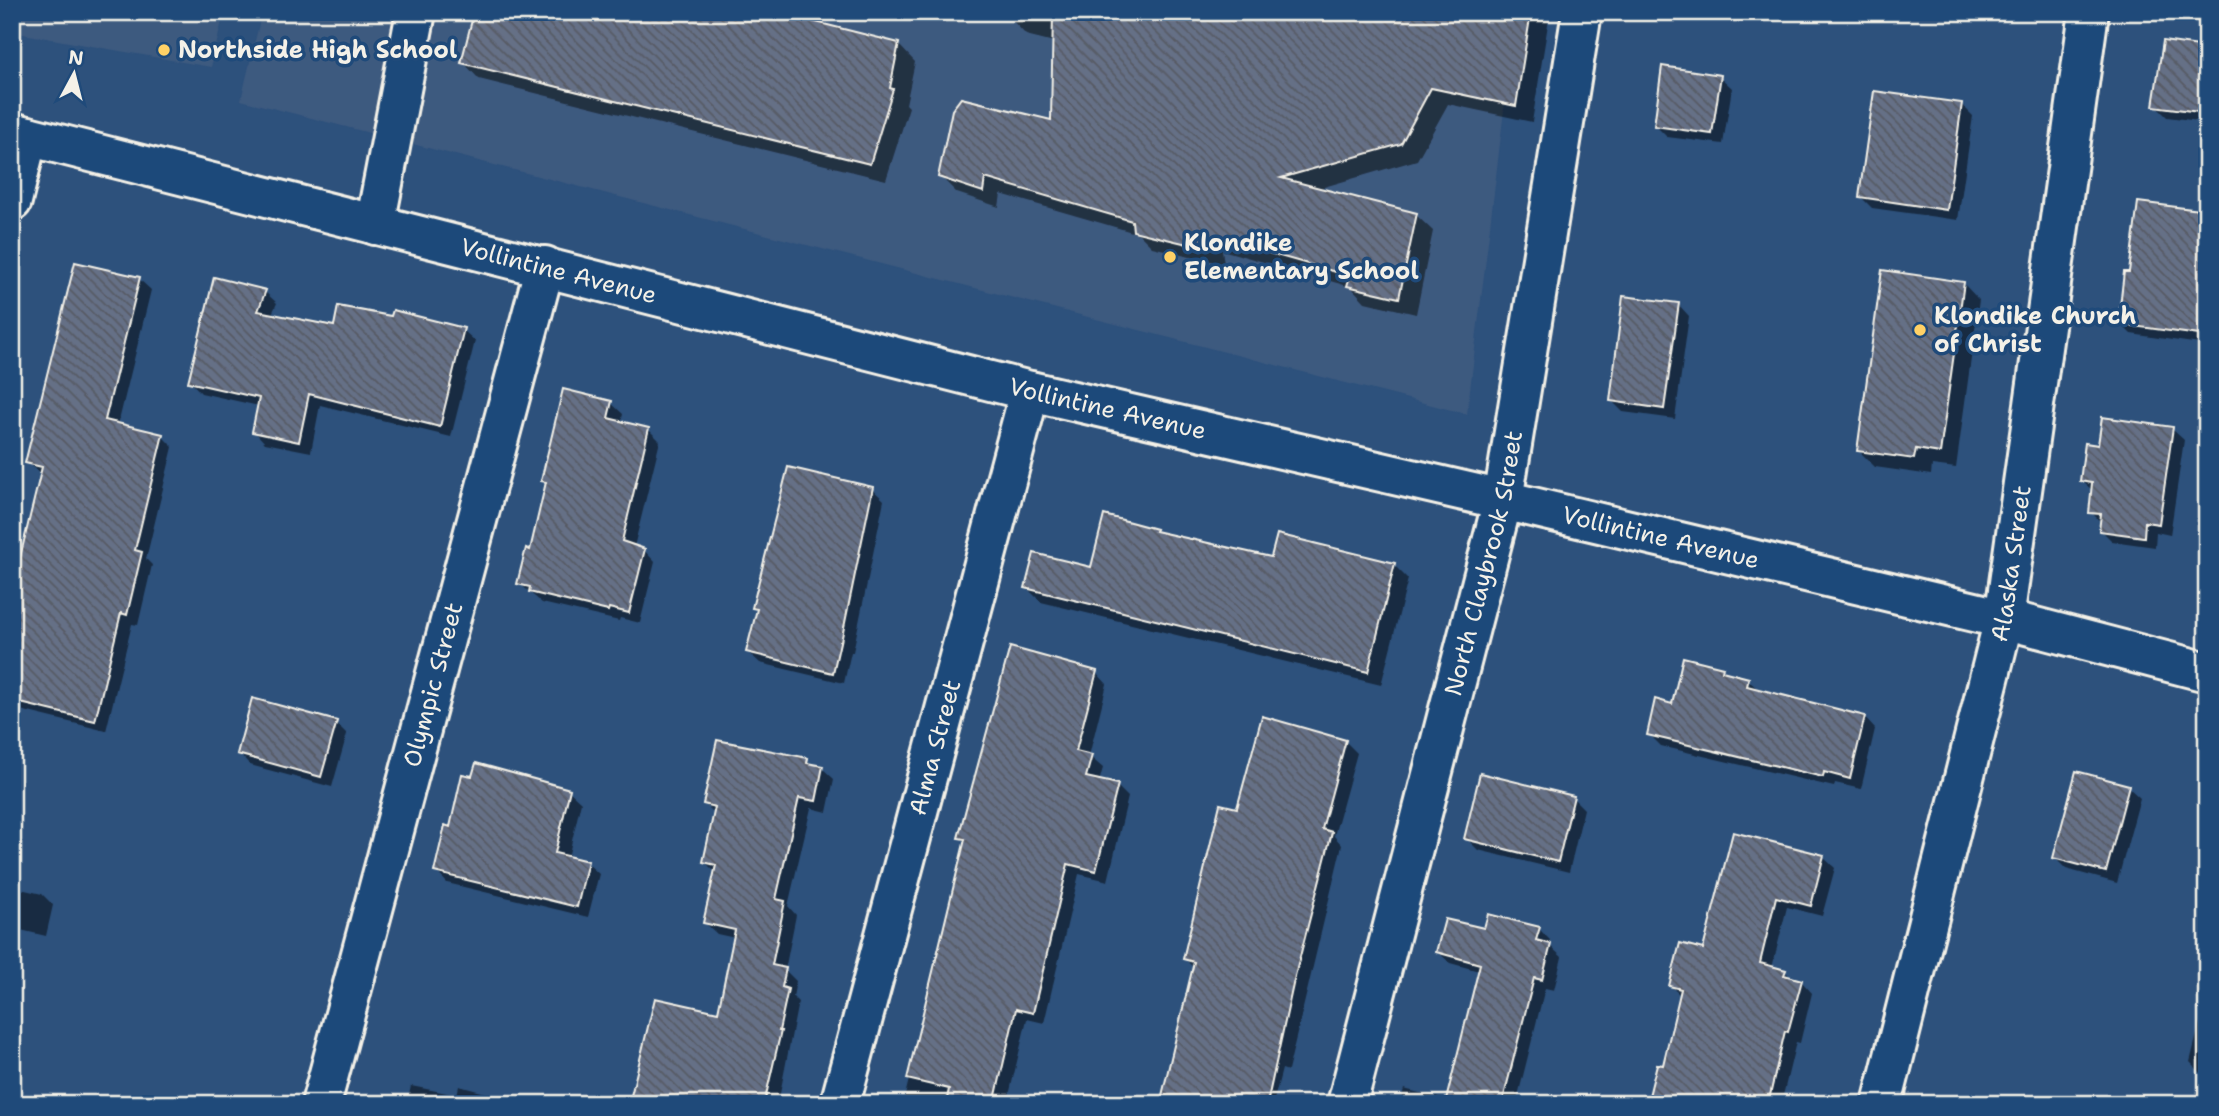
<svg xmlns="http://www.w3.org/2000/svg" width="2219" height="1116" font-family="'Shantell Sans',sans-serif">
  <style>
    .built { fill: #3e5a7f }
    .shadow { fill: #0007 }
    .building { fill: url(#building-back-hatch); stroke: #f4f1e8; stroke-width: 2 }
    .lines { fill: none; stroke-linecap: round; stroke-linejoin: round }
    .minor-casing { stroke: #f4f1e8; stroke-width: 44 }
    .minor { stroke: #1f4a7a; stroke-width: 38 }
    .poi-dot { fill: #ffd166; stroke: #1f4a7a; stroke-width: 2.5 }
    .labels { text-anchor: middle; stroke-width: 7; stroke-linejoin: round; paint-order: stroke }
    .poi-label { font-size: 24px; font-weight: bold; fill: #f4f1e8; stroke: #1f4a7a; text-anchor: start }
    .street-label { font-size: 24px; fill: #f4f1e8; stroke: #1f4a7a }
  </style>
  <defs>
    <pattern id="building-back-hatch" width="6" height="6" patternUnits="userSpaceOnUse" patternTransform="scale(1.75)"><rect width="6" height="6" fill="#656f86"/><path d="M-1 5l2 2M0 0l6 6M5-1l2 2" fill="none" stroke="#565a63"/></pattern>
  </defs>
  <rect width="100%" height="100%" fill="#2d517c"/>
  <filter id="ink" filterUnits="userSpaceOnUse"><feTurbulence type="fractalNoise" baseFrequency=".0143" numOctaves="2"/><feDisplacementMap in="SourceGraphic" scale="14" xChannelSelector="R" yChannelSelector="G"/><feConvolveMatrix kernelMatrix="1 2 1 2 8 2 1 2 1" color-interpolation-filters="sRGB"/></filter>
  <g filter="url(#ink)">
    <path class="built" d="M12,12h212l-13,55 -199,-35z
      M262,12h1254l-49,402 -1226,-314z"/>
    <path class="shadow" d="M1011,12h539l-18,110 -84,-18 -31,56 -100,29 99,26 17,16 -17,83 -51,-12 -14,-15 -129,-37 2,14 -72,-17 -13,-13 -138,-40 -2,13 -42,-14 -17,-17 112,-54 2,-80 -28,-7 -16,-17z
      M899,45l16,17 -9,42 3,3 -23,73 -407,-101 -16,-17z
      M2207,49v73l-40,-5 -12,-12z
      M1720,77l12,11 -9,56 -56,-7 -12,-12z
      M1962,105l11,11 -15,104 -86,-12 -12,-12z
      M2207,213v132l-76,-11 -11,-11 11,-49z
      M139,279l12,11 -33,135 44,11 11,11 -27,112 6,6 -14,60 -6,-1 -26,107 -94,-23v-97l30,-137 -15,-12z
      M1963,283l16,17 -23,168 -24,-3 -1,10 -56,-8 -17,-17z
      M265,292l12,11 -6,13 65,12 127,2 12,11 -24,96 -131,-32 -9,47 -46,-9 -11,-12 5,-25 -58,-13 -11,-12z
      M1678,304l11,12 -14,103 -52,-7 -11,-11z
      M611,403l12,11 -2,9 27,6 12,12 -26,106 10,3 11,12 -15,61 -20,-5 -1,3 -77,-18 -23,-20 13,-31 15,-68 -4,-4z
      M2172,429l12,11 -14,95 -14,-3 -1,15 -43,-6 -11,-11 1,-7 -11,-11 2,-21 -11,-10 17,-34z
      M872,489l12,11 -31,152h-2l-7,31 -84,-20 -12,-11 10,-41 -4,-4z
      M1155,530l4,4 113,25 122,6 14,14 -27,106 -340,-83 -14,-14 65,-19z
      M1722,668l6,7 20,5 12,11 104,26 11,12 -14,60 -26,-6 -1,4 -173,-41 -12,-12 24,-28z
      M1096,672l11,12 -18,72 14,12 -4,14 18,4 11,11 -20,84 -29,-7 -35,149 -17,-4 -20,85h-104l63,-261 -6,-6z
      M336,723l11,11 -15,53 -82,-22 -11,-12z
      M1345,741l12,12 -23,83 8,9 -54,226 -6,-2 -9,35h-120l2,-7 8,2 31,-131 -9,-9 53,-149z
      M807,760l6,6 9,2 12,11 -7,33 -16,-4 -23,98 8,9 -11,55 11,11 -3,16 5,5 -20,102h-148l89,-90 16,-76 -18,-4 -12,-11 11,-50 -11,-11 10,-48 -11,-11z
      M473,778l96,13 12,11 -13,56 19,5 12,11 -11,43 -141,-34 -11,-12 15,-42z
      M2128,787l12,11 -23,85 -51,-14 -11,-11z
      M1573,798l11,11 -15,63 -91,-22 -12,-12z
      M1823,857l12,11 -13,48 -35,-9 -15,61 13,3 8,9 8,1 11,12 -12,50 -4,-1 -15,62h-133l16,-37 17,-71 -10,-10 34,-35z
      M12,887l30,7 11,11 -7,31 -34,-8z
      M1539,929l11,11 -1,5 13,12 -8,33 -9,-2 -29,116h-116l4,-15 43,11 32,-129 -29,-8 -12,-11 47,-22z
      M2207,994v110h-13l8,-30 -12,-12z
      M411,1086l46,9 2,-9 57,15 3,3h-112z"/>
    <path class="building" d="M474,12h302l123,31 -9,45 3,1 -23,75 -409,-101z
      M1053,12h478l-15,94 -85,-18 -30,56 -120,34 136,35 -18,85 -52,-12 3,-10 -144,-41 2,14 -75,-18 -1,-10 -147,-43 -2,14 -45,-15 14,-67 9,-12 90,22z
      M2163,41l44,6v66l-54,-7z
      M1662,66l59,9 -9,59 -58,-8z
      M1874,91l88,12 -15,107 -88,-13z
      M2138,202l69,9v125l-89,-12 6,-52h5z
      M75,262l65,15 -35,143 58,14 -28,116 7,2 -15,63 -6,-2 -26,108 -83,-20v-111l30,-123 -17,-4z
      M1882,270l82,12 -24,171 -24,-4 -2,10 -57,-8z
      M214,277l52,13 -8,21 76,15 4,-20 53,10 2,-6 71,18 -24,99 -131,-33 -10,48 -47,-10 7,-34 -71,-16z
      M1623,296l56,7 -15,106 -54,-8z
      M563,389l49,12 -4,17 41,10 -27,113 23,8 -16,64 -20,-5 -1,3 -79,-19 1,-5 -13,-3 9,-36 4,2 16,-68 -5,-1z
      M2102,417l71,10 -14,97 -14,-2 -1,15 -45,-6 2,-17 -12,-1 3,-30 -12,-2 5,-38 13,2z
      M788,467l85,20 -32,155h-1l-7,31 -87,-21 11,-43 -5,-1z
      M1104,515l52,14 -1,2 116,26 6,-23 118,29 -27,109 -343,-84 9,-35 57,14z
      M1010,647l87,24 -21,80 16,4 -6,22 32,7 -22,87 -28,-7 -35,149 -17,-4 -22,95h-48l3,-15 -42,-10 58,-240 -7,-1z
      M1683,657l40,10 -1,4 27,7 -2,8 118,30 -15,63 -26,-7 -1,5 -176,-42 8,-36 17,5z
      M252,698l85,23 -16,56 -84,-23z
      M1262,716l84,24 -24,89 10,3 -38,148 -27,124h-107l34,-142 -11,-3 37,-155 17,4z
      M717,740l91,18 -1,5 16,3 -7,35 -17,-3 -23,101 9,2 -13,64 14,3 -4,19 6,2 -9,42h2l-17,73h-135l26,-106 63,14 17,-82 -32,-7 13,-58 -13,-3 12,-55 -12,-3z
      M476,763l94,26 -15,64 33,8 -11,46 -143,-35 11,-47 5,2 12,-53 10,2z
      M2076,771l53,14 -23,87 -53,-14z
      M1480,773l94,23 -16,66 -94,-23z
      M1733,832l91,23 -13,51 -35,-9 -16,66 26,7 -2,5 18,5 -14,52 -3,-1 -17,73h-121l10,-40 6,1 18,-76 -12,-3 11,-43 23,6z
      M1488,914l52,13 -4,13 15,4 -9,36 -8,-2 -32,126h-57l35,-140 -44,-12 9,-33 39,9z"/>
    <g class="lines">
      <defs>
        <g id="minor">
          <path id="s1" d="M12,132l1018,259 473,109 501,119 203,53"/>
          <path d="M12,201l16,-65"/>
          <path d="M375,225l41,-213"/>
          <path id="s2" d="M321,1104l224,-838"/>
          <path id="s3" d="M840,1104l190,-713"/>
          <path id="s4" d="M1347,1104l156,-604 79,-488"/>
          <path id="s5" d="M1882,1104l122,-485 85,-607"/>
        </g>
      </defs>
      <use href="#minor" class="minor-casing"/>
      <use href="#minor" class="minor"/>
    </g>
  </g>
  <g class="poi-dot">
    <circle cx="164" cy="50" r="7"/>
    <circle cx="1170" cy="257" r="7"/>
    <circle cx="1920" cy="330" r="7"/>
  </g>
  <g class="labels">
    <g class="poi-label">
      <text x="178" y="58">Northside High School</text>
      <text x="1184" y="251">Klondike<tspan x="1184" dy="28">Elementary School</tspan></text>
      <text x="1934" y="324">Klondike Church<tspan x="1934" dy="28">of Christ</tspan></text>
    </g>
    <g class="street-label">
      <text dy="8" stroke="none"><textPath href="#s1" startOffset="564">Vollintine Avenue</textPath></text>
      <text dy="8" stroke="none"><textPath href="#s1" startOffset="1130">Vollintine Avenue</textPath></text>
      <text dy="8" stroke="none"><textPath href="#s1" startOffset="1698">Vollintine Avenue</textPath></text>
      <text dy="8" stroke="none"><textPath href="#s4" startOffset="558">North Claybrook Street</textPath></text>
      <text dy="8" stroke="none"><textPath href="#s5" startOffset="556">Alaska Street</textPath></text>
      <text dy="8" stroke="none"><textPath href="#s2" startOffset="434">Olympic Street</textPath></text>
      <text dy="8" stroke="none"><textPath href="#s3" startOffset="369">Alma Street</textPath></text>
    </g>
  </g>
  <rect width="2219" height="1116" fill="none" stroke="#1f4a7a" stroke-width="42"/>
  <rect x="21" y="21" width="2177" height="1074" fill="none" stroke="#f4f1e8" stroke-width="2.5" filter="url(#ink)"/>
  <g transform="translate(74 74) rotate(7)" stroke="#1f4a7a" stroke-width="5" paint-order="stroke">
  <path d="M0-5L12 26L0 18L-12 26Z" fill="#f4f1e8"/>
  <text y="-10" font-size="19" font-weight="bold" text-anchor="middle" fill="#f4f1e8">N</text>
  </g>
</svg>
